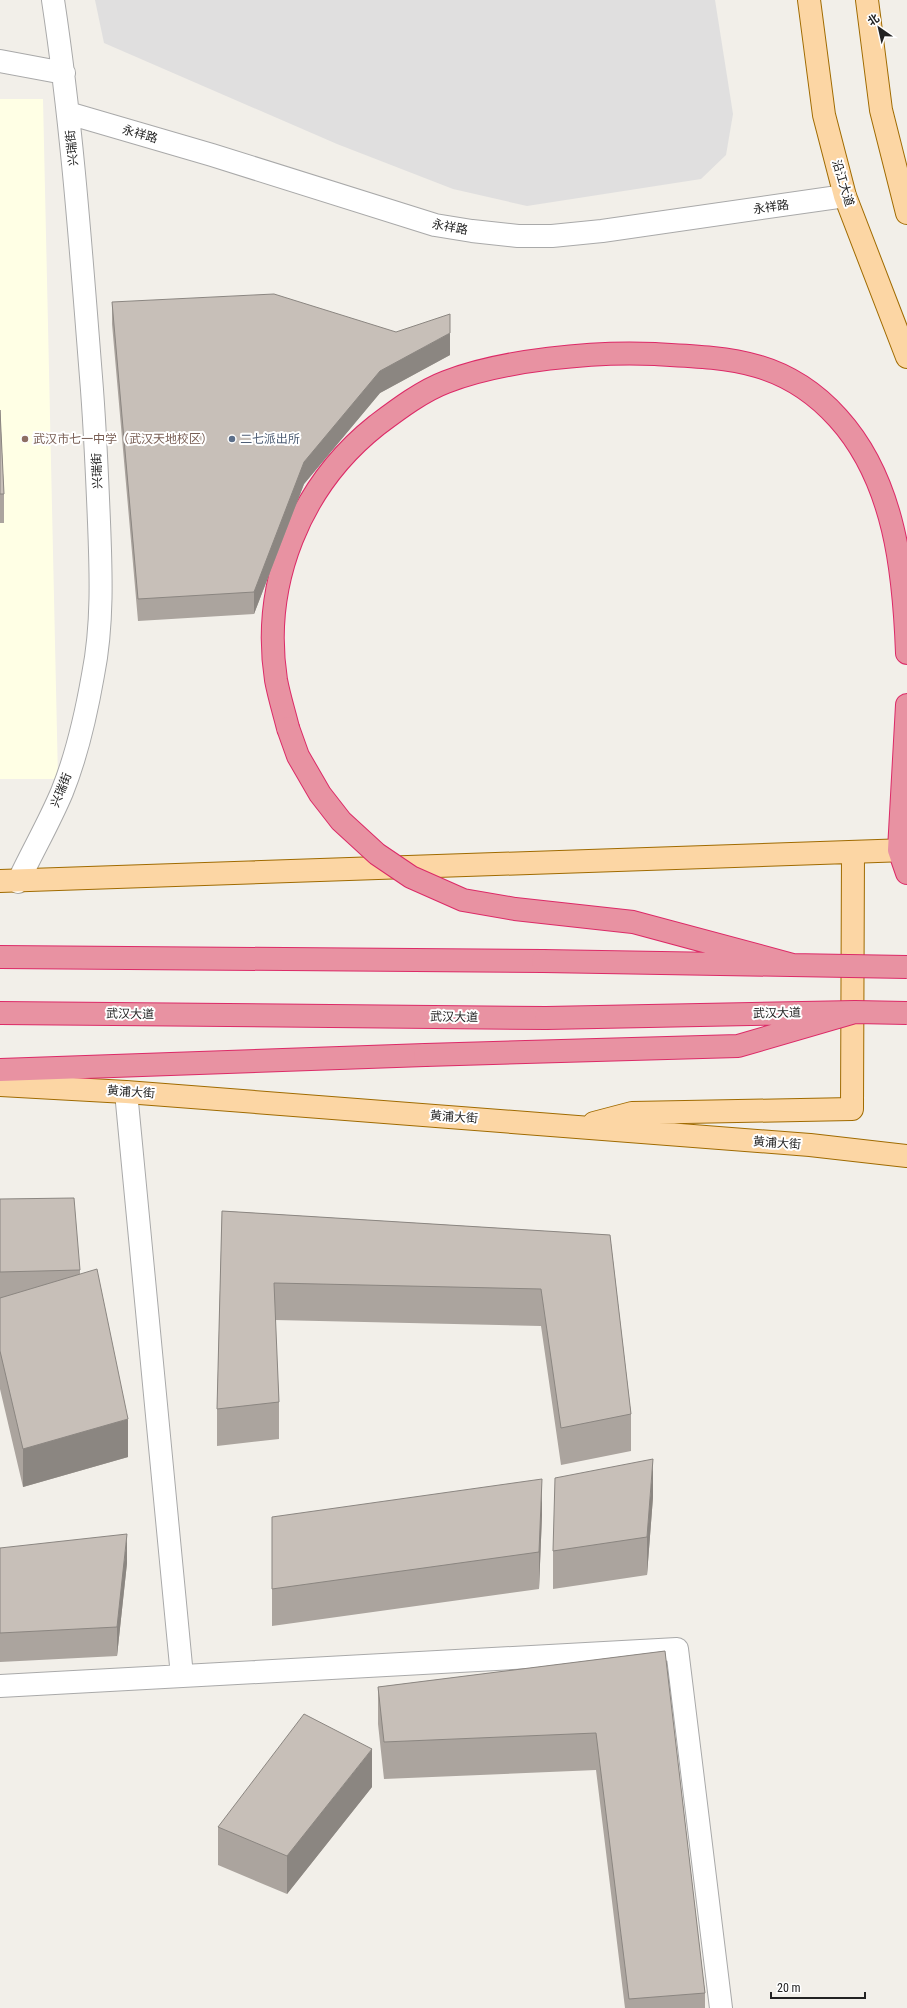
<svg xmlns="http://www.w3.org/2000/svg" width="907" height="2008" font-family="'Roboto Condensed','Noto Sans SC',sans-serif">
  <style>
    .residential { fill: #e0dfdf }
    .education { fill: #ffffe5 }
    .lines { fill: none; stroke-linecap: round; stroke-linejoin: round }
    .minor-casing { stroke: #a9a9a9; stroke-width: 24 }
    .major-casing { stroke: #a06b00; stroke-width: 24 }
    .highway-casing { stroke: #dc2a67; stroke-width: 24 }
    .minor { stroke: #fff; stroke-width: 22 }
    .major { stroke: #fcd6a4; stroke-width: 22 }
    .highway { stroke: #e892a2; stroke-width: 22 }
    .highway-bridge-casing { stroke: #dc2a67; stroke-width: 24; stroke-linecap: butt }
    .highway-bridge { stroke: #e892a2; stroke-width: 22 }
    .wall { fill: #aba49e }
    .shaded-wall { fill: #8b8681 }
    .building { fill: #c7bfb8; stroke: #8b8681 }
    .education-dot { fill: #8d6e63; stroke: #fff; stroke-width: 1.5 }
    .service-dot { fill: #5c6f8a; stroke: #fff; stroke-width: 1.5 }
    .labels { text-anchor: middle; stroke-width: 4; stroke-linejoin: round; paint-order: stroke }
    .street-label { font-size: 12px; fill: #222; stroke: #fff }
    .education-label { font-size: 12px; fill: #785e54; stroke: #fff; text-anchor: start }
    .service-label { font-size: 12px; fill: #4e5e75; stroke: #fff; text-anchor: start }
  </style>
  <rect width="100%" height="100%" fill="#f2efe9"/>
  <path class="residential" d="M95,0h620l18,114 -7,41 -25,24 -174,27 -74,-17 -116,-45 -233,-101z"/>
  <path class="education" d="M0,99h43l15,680h-58z"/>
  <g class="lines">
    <defs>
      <path id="minor" d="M0,61l64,12
        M68,113l144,42 223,70 37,6 46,5h34l50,-5 243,-35
        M18,882c14,-30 31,-59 44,-90 15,-37 24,-77 31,-117 10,-50 8,-103 6,-153 -2,-49 -4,-97 -8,-145 -10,-126 -19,-252 -38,-377
        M126,1092l56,584
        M0,1686l677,-37 44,359"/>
      <path id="major" d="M809,0l15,115 21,81 62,161
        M867,0l14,110 26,103
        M0,881l907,-31
        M0,1085l126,7 684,53 97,11
        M594,1123l38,-10 220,-4 1,-257"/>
      <path id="highway" d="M907,705l-8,145 8,23
        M288,728c-4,-16 -9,-32 -12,-48 -15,-97 24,-194 101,-255 20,-15 45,-34 69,-43 56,-22 149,-31 209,-28 74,4 130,5 183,64 57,63 66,154 69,235
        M0,957l543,4
        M0,1013l546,5
        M0,1070l425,-15"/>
    </defs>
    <use href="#minor" class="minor-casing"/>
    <use href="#major" class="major-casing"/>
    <use href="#highway" class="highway-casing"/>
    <use href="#minor" class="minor"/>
    <use href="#major" class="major"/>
    <use href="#highway" class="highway"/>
    <defs>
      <path id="highway-bridge" d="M288,728l10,28 22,38 21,27 36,33 34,23 52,23 52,9 118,13 160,43
        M543,961l364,6
        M546,1018l309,-6 52,1
        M425,1055l313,-9 117,-34"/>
    </defs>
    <use href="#highway-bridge" class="highway-bridge-casing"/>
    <use href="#highway-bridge" class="highway-bridge"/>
  </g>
  <path class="wall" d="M112,302l338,53 -70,38 -76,91 -50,130 -116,7 -26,-297z
    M0,410l4,84v29h-4z
    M0,1199l80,71v4l48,183 -105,30 -23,-98z
    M222,1211l388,24 21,179v37l-70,14 -20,-139 -266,-6 4,82v37l-62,7v-37z
    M653,1497l-6,78 -94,14v-38z
    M542,1515l-3,74 -267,37v-109z
    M0,1548l127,15 -10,93 -117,6z
    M665,1651l40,342v15h-80l-29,-238 -212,9 -6,-55v-37z
    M372,1787l-85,107 -69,-29v-38z"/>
  <path class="shaded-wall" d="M450,333v22l-70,38 -76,91 -50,130v-22l50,-130 76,-91z
    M128,1419v38l-105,30v-38z
    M653,1459v38l-6,78v-38z
    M542,1479v36l-3,74v-37z
    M127,1534v29l-10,93v-29z
    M372,1749v38l-85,107v-38z"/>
  <path class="building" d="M274,294l122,38 54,-18v19l-70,38 -76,91 -50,130 -116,7 -26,-297z
    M0,410l4,84h-4z
    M74,1198l6,72 -80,2v-73z
    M222,1211l388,24 21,179 -70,14 -20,-139 -267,-6 5,119 -62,7z
    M97,1269l31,150 -105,30 -23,-98v-53z
    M653,1459l-6,78 -94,14 2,-73z
    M542,1479l-3,73 -267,37v-72z
    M127,1534l-10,93 -117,6v-85z
    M665,1651l40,342 -76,6 -33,-266 -212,9 -6,-55z
    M304,1714l68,35 -85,107 -69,-29z"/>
  <circle class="education-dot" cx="25" cy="439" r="4"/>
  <circle class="service-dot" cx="232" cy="439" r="4"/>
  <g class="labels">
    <g class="street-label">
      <text transform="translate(140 134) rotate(16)" y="4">永祥路</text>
      <text transform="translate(72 148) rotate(-96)" y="4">兴瑞街</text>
      <text transform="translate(843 183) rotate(73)" y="4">沿江大道</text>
      <text transform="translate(771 207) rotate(-8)" y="4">永祥路</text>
      <text transform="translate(450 227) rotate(11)" y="4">永祥路</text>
      <text transform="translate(97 471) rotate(-92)" y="4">兴瑞街</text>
      <text transform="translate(61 790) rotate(-68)" y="4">兴瑞街</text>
      <text transform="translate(777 1013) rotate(-1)" y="4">武汉大道</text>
      <text transform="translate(130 1014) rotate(1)" y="4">武汉大道</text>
      <text transform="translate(454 1017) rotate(1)" y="4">武汉大道</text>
      <text transform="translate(131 1092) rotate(4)" y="4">黄浦大街</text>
      <text transform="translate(454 1117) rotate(4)" y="4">黄浦大街</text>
      <text transform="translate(777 1143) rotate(4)" y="4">黄浦大街</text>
    </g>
    <g class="education-label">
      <text x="33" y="443">武汉市七一中学（武汉天地校区）</text>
    </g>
    <g class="service-label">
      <text x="240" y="443">二七派出所</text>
    </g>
  </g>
  <g transform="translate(879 28) rotate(326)" stroke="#ffffff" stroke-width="3" paint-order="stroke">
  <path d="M0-3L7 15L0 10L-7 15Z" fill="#222222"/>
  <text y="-6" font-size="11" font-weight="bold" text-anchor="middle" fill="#222222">北</text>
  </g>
  <path d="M771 1992v6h94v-6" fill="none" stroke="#222222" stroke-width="2"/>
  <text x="777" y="1992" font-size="12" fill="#222222" stroke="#ffffff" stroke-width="3" paint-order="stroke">20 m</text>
</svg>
